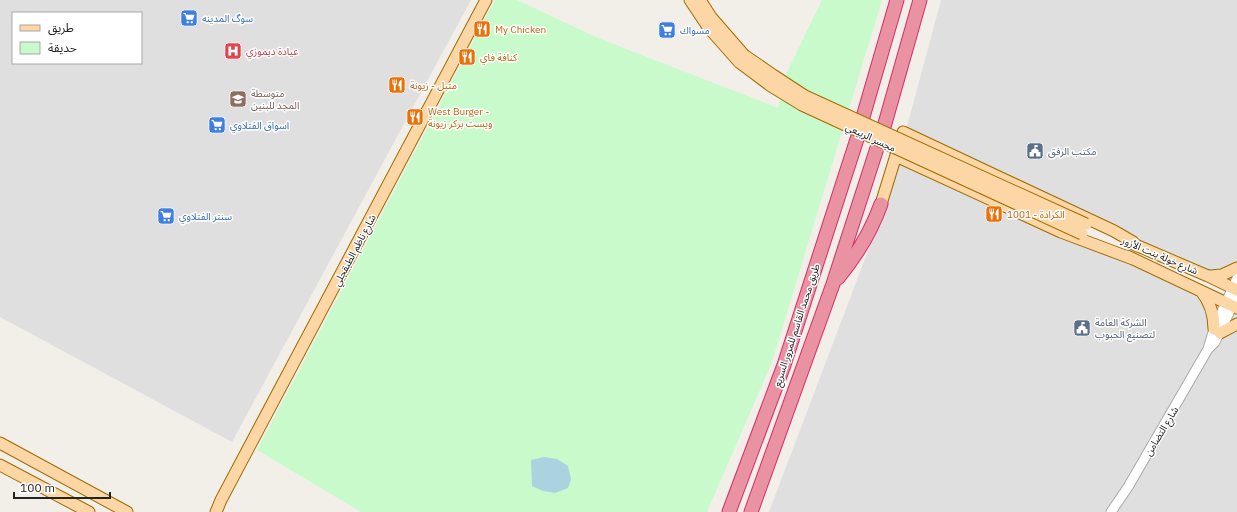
<svg xmlns="http://www.w3.org/2000/svg" width="1237" height="512" font-family="'IBM Plex Sans','Noto Sans Arabic',sans-serif">
  <style>
    .residential { fill: #e0dfdf; fill-rule: evenodd }
    .park { fill: #c8facc }
    .water { fill: #aad3df }
    .lines { fill: none; stroke-linecap: round; stroke-linejoin: round }
    .minor-casing { stroke: #a9a9a9; stroke-width: 11 }
    .major-casing { stroke: #a06b00; stroke-width: 13 }
    .highway-casing { stroke: #dc2a67; stroke-width: 15 }
    .minor { stroke: #fff; stroke-width: 9 }
    .major { stroke: #fcd6a4; stroke-width: 11 }
    .highway { stroke: #e892a2; stroke-width: 13 }
    .major-bridge-casing { stroke: #a06b00; stroke-width: 13; stroke-linecap: butt }
    .major-bridge { stroke: #fcd6a4; stroke-width: 11 }
    .labels { text-anchor: middle; stroke-width: 3; stroke-linejoin: round; paint-order: stroke }
    .shop-label { font-size: 10px; fill: #366cbe; stroke: #fff; text-anchor: start }
    .food-label { font-size: 10px; fill: #c56008; stroke: #fff; text-anchor: start }
    .health-label { font-size: 10px; fill: #be3a42; stroke: #fff; text-anchor: start }
    .education-label { font-size: 10px; fill: #785e54; stroke: #fff; text-anchor: start }
    .street-label { font-size: 10px; fill: #222; stroke: #fff }
    .service-label { font-size: 10px; fill: #4e5e75; stroke: #fff; text-anchor: start }
  </style>
  <rect width="100%" height="100%" fill="#f2efe9"/>
  <path class="residential" d="M0,0h471l-239,442 -232,-125zM13,13h128v50h-128z
    M941,0h296v286l-331,-156z
    M899,153l338,163v196h-468l108,-285z"/>
  <path class="park" d="M495,0h22l81,38 180,70 8,-34 36,-74h60l-110,362 -65,150h-346l-104,-62z"/>
  <path class="water" d="M544,457l13,2 11,7 3,13 -3,9 -13,5 -12,-2 -11,-5 -1,-26z"/>
  <g class="lines">
    <defs>
      <path id="minor" d="M1208,349l6,-20 23,-51
        M1111,512l17,-25 80,-138 7,-7 22,-46"/>
      <path id="major" d="M690,0l18,27 31,35
        M700,0l11,17 33,38
        M902,137l1,-5 211,99 19,11 4,4
        M896,156l165,76 72,27
        M881,204l16,-52
        M1131,243l77,33 29,14
        M1127,256l110,52
        M1210,276l12,-1 15,-7
        M1201,291c9,11 13,23 13,38
        M1220,333l17,-9
        M0,443l127,69
        M0,465l89,47
        M216,512l5,-12 265,-500"/>
      <path id="highway" d="M863,117l34,-117
        M884,127l36,-127
        M838,278c19,-23 33,-46 43,-74
        M729,512l55,-147 74,-229
        M751,512l82,-228 45,-139"/>
    </defs>
    <use href="#minor" class="minor-casing"/>
    <use href="#major" class="major-casing"/>
    <use href="#highway" class="highway-casing"/>
    <use href="#minor" class="minor"/>
    <use href="#major" class="major"/>
    <use href="#highway" class="highway"/>
    <defs>
      <path id="major-bridge" d="M744,55l29,20 32,21 281,128
        M739,62l32,24 31,19 280,129"/>
    </defs>
    <use href="#major-bridge" class="major-bridge-casing"/>
    <use href="#major-bridge" class="major-bridge"/>
  </g>
  <defs>
    <symbol id="supermarket-square" viewBox="-11 -11 22 22"><rect x="-9" y="-9" width="18" height="18" rx="4" fill="#3f7fe0" stroke="#fff"/><path d="M-6-5.5h2.5l.6 2H6L4.5 2H-2.5L-4.4-4H-6ZM-1.5 3.2a1.3 1.3 0 1 0 .1 0ZM3 3.2a1.3 1.3 0 1 0 .1 0Z" fill="#fff"/></symbol>
    <symbol id="restaurant-square" viewBox="-11 -11 22 22"><rect x="-9" y="-9" width="18" height="18" rx="4" fill="#e8710a" stroke="#fff"/><path d="M-5-6h1v4h1v-4h1v4h1v-4h1v5L-1.5 .5V6h-2V.5L-5-1ZM5-6V6H3V1.5H1.5Q1.5-4 5-6Z" fill="#fff"/></symbol>
    <symbol id="hospital-square" viewBox="-11 -11 22 22"><rect x="-9" y="-9" width="18" height="18" rx="4" fill="#e0444e" stroke="#fff"/><path d="M-5-5h3v3.5h4V-5h3V5h-3V1.5h-4V5h-3Z" fill="#fff"/></symbol>
    <symbol id="school-square" viewBox="-11 -11 22 22"><rect x="-9" y="-9" width="18" height="18" rx="4" fill="#8d6e63" stroke="#fff"/><path d="M0-5L7-2L0 1L-7-2ZM-4 1L0 2.5L4 1V4Q0 6-4 4Z" fill="#fff"/></symbol>
    <symbol id="civic-square" viewBox="-11 -11 22 22"><rect x="-9" y="-9" width="18" height="18" rx="4" fill="#5c6f8a" stroke="#fff"/><path d="M-.6-6.5H3V-4.5H.6V-3L4-1V1h2V6H-6V1h2V-1L-.6-3ZM-1.2 2.5V6h2.4V2.5Z" fill="#fff"/></symbol>
  </defs>
  <g fill-rule="evenodd">
    <use href="#supermarket-square" x="179" y="8" width="20" height="20"/>
    <use href="#restaurant-square" x="472" y="19" width="20" height="20"/>
    <use href="#supermarket-square" x="657" y="20" width="20" height="20"/>
    <use href="#hospital-square" x="223" y="41" width="20" height="20"/>
    <use href="#restaurant-square" x="457" y="47" width="20" height="20"/>
    <use href="#restaurant-square" x="387" y="75" width="20" height="20"/>
    <use href="#school-square" x="228" y="89" width="20" height="20"/>
    <use href="#restaurant-square" x="405" y="107" width="20" height="20"/>
    <use href="#supermarket-square" x="207" y="115" width="20" height="20"/>
    <use href="#civic-square" x="1025" y="141" width="20" height="20"/>
    <use href="#restaurant-square" x="984" y="204" width="20" height="20"/>
    <use href="#supermarket-square" x="156" y="206" width="20" height="20"/>
    <use href="#civic-square" x="1072" y="318" width="20" height="20"/>
  </g>
  <g class="labels">
    <g class="shop-label">
      <text x="202" y="22">سوگ المدينه</text>
      <text x="680" y="34">مسواك</text>
      <text x="230" y="129">اسواق الفتلاوي</text>
      <text x="179" y="220">سنتر الفتلاوي</text>
    </g>
    <g class="food-label">
      <text x="495" y="33">My Chicken</text>
      <text x="480" y="61">كنافة فاي</text>
      <text x="410" y="89">متبل - زيونة</text>
      <text x="428" y="115">West Burger -<tspan x="428" dy="12">ويست بركر زيونة</tspan></text>
      <text x="1007" y="218">1001 - الكرادة</text>
    </g>
    <g class="health-label">
      <text x="246" y="55">عيادة ديموزي</text>
    </g>
    <g class="education-label">
      <text x="251" y="97">متوسطة<tspan x="251" dy="12">المجد للبنين</tspan></text>
    </g>
    <g class="street-label">
      <text transform="translate(871 137) rotate(25)" y="4">مجسر الربيعي</text>
      <text transform="translate(354 250) rotate(-62)" y="4">شارع ناظم الطبقجلي</text>
      <text transform="translate(1160 255) rotate(23)" y="4">شارع خولة بنت الأزور</text>
      <text transform="translate(796 325) rotate(-72)" y="4">طريق محمد القاسم للمرور السريع</text>
      <text transform="translate(1161 431) rotate(-59)" y="4">شارع التضامن</text>
    </g>
    <g class="service-label">
      <text x="1048" y="155">مكتب الرفق</text>
      <text x="1095" y="326">الشركة العامة<tspan x="1095" dy="12">لتصنيع الحبوب</tspan></text>
    </g>
  </g>
  <rect x="12" y="12" width="130" height="52" fill="#ffffff" stroke="#a7a7a7"/>
  <rect x="20" y="25" width="20" height="6" fill="#fcd6a4" stroke="#a7a7a7"/>
  <text x="48" y="32" font-size="12" fill="#222222">طريق</text>
  <rect x="20" y="42" width="20" height="12" fill="#c8facc" stroke="#a7a7a7"/>
  <text x="48" y="52" font-size="12" fill="#222222">حديقة</text>
  <path d="M14 492v6h96v-6" fill="none" stroke="#222222" stroke-width="2"/>
  <text x="20" y="492" font-size="12" fill="#222222" stroke="#ffffff" stroke-width="3" paint-order="stroke">100 m</text>
</svg>
